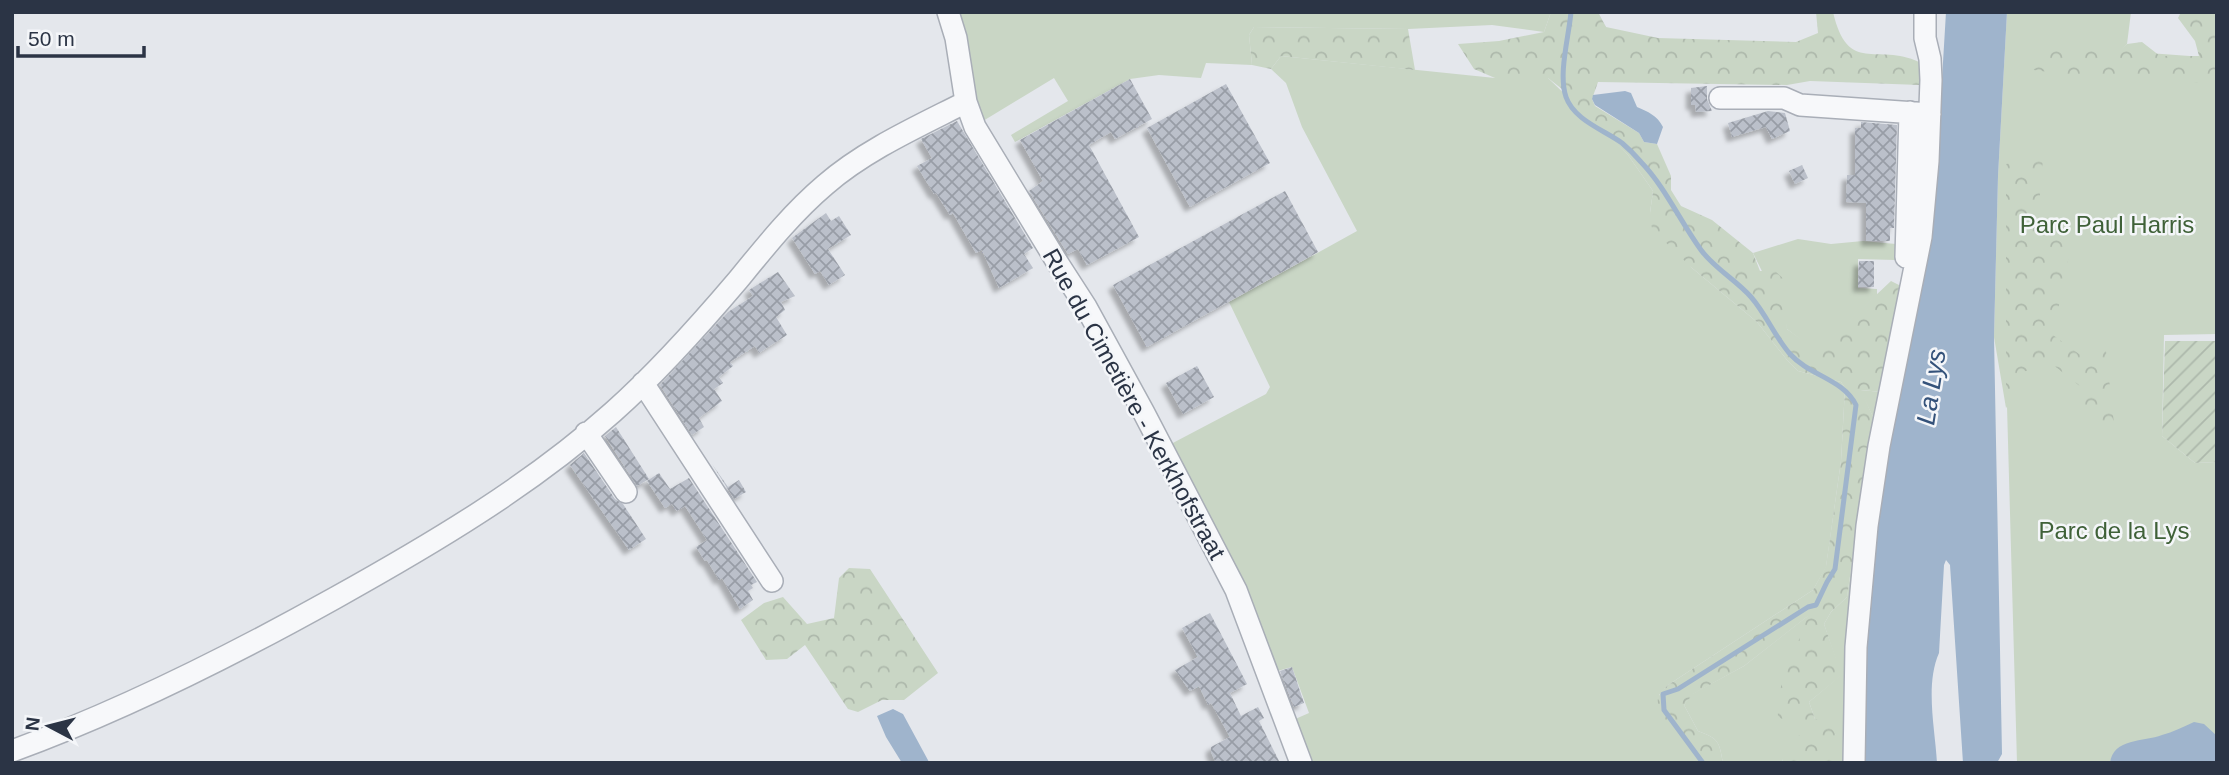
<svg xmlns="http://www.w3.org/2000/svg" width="2229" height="775" font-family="Arial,sans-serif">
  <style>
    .green { fill: #c9d6c5 }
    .forest { fill: url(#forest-crowns) }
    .garden { fill: url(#garden-furrows) }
    .water { fill: #9fb4cc }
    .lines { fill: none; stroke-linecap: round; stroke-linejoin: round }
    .stream { stroke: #9fb4cc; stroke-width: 5 }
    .building { fill: url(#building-cross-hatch); filter: url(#shadow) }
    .minor-casing { stroke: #a9aeb7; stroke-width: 24 }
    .minor { stroke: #f7f8fa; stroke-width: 21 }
    .labels { text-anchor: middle; stroke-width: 5; stroke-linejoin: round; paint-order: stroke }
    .park-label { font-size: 24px; fill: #3f6138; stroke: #f4f6f9 }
    .street-label { font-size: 24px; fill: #2b3445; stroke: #f4f6f9 }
    .water-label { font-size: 26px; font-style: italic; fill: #34527a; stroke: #f4f6f9 }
  </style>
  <defs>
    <pattern id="forest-crowns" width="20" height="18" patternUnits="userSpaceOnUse" patternTransform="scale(1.75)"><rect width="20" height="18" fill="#c9d6c5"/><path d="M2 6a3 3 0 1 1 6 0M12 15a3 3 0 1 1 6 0" fill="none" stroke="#adb8ab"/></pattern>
    <pattern id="garden-furrows" width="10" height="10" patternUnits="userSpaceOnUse" patternTransform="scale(1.75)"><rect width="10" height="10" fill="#c9d6c5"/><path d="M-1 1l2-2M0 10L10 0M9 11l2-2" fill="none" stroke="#adb8ab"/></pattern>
    <pattern id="building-cross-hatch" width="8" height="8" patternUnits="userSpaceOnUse" patternTransform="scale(1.75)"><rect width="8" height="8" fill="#bbc0ca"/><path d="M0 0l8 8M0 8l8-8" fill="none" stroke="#989da6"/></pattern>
    <filter id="shadow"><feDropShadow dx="-5" dy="5" stdDeviation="2" flood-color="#0004"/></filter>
  </defs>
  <rect width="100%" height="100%" fill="#e4e7ec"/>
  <path class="green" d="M960,12h591l-7,20 -52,-7 -84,4 -154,-2 -5,8 3,30 -46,-2 -5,15 -42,-3 -29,4 -115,63 -4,-7 57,-34 -14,-23 -71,43 -12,-33z
    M2007,12h124l-4,32 -6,7 96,7v276l-53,1 -2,101 33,27 22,-1v301h-200l-10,-357 -1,2 -12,-71 4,-161z
    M1281,56l214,22h53l80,77 25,36 -3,22 42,55 65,54 30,38 11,11 43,11 4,6 -4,73 -15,106 -13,23 -145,95 -9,10 46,68h-396l-16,-43 16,-7 -17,-46 -15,4 -30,-83 -78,-143 97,-51 4,-7 -41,-85 128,-71 -55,-104 -16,-44 -15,-14z
    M1798,239l33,5 32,-3 33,3 -1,16 -37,-1v29l19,1v6l-51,48h-21l-18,-14 -2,-11 -32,-65z
    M1860,390l22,2 -20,371h-26v-28l-21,-16 -6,-17 32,-27 -17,-51 7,-12 16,-15 26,-180z
    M1809,615v116l-27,29 2,3h-61c-4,-22 -4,-24 -25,-32l-14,-26 8,-11 52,-28z"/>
  <path class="forest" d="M1551,12h47l8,15 52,11 138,4 22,-9 -2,-21h17c15,64 44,30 86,50l1,23 -110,-4 -23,4 -189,-3 -6,17 3,7 44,27 5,9 13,2 14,32v14l10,16 31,14 41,33 7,18h15l10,9 2,49 18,13h21l65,-61 14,7 -23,104 -21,-2 12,27 -26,180 -16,15 -7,12 18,51 -33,27 6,17 13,4 8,12v28h-52l-2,-3 6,-19 20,-10 -30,-14 -1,-20 31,-81 -64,50 -51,28 -9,11 14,26c21,8 21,10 25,32h-18c-11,-19 -43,-37 -47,-58 -2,-9 5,-15 10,-20l145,-95 13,-24 15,-105 4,-73 -4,-6 -43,-11 -11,-11 -30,-38 -65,-54 -40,-39 -2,-16 3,-22 -25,-36 -14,-13 -54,-35 2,-18 -14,-11h-53l-21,-9 -16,-25 41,-3 45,-9z
    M2181,12h36v72l-147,-9 -43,-6 1,-10 7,-8h85l7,-7 15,-2 18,14h39l-4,-15 -17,-23z
    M1254,27l154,2 7,41 -134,-14 -10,13 -19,-4 -3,-30z
    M2043,158l-4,48 31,44 -17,85 26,19 27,-3 8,73 -8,13 -22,-19 -3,-31 -29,-23 -30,8 -16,36v-244z
    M849,568l21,1 68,104 -34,27h-22l-24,12 -10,-3 -43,-64 -18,14 -21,1 -25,-40 23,-17 19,-6 24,27 27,-6 5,-40z"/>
  <path class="garden" d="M2165,341h52v121l-22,1 -33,-27z"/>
  <path class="water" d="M1946,12h61l-9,164 -4,161 8,417 -5,9h-34l-13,-198 -4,-5 -2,5 -5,88c-14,32 -4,75 -2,110h-75l-1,-43 14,-204 56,-313 10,-107z
    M1625,91l6,2 6,14c11,5 20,8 26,20l-6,17 -13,-2 -5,-9 -44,-28 -3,-6 1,-4z
    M893,709l10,5 26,48 -27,1 -16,-26 -9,-21z
    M2194,722l10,2 13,12v27h-107c3,-25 34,-21 52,-28 11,-3 21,-8 32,-13z"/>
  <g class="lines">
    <path class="stream" d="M1571,12c-2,24 -13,62 -5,85 8,23 38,33 56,46 7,6 13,12 19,19 24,25 39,59 60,88 13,18 35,30 50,47 15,17 24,40 39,57 20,22 53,25 66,51l-21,164 -8,13 -11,23 -8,2 -130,82 -15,5 1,16 39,53"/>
  </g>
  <path class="building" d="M1130,79l22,40 -37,20 -4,-7 -22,13 50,92 -52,28 -9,-16 -10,5 -39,-63 14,-10 -23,-41z
    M1226,84l44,79 -80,44 -43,-79z
    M1707,86v13l5,12 -16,1 -1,-7h-4v-17z
    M1768,111l17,2 5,18 -18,8 -6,-12 -34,10 -4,-14z
    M957,121l76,127 -9,6 9,14 -34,20 -17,-38 -6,3 -23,-40 -3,2 -14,-22 -2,1 -17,-28 15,-8 -11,-19z
    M1861,122l36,3 -3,103h-4v13h-24v-38l-20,-1 1,-27h8v-47h6z
    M1802,165l6,13 -13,6 -6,-13z
    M1285,191l33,61 -171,95 -34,-62z
    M826,213l5,8 8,-5 12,19 -23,14 17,26 -16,10 -9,-14 -5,3 -23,-36z
    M1859,261h15v26h-16z
    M778,272l17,24 -14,6 4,8 -9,7 11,18 -28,18 -4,-7 -25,16 3,4 -14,11 4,6 -9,6 8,12 -23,17 5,9 -12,8 -32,-50 68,-73 25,-16 -4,-6z
    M1197,366l17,31 -31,17 -17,-31z
    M616,427l33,52 -12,7 -32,-50z
    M584,453l31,46 8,5 23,35 -17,11 -59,-85z
    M712,464l16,23 11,-7 7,12 -12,7z
    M659,473l11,16 19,-11 68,104 -6,3 2,3 -5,3 5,9 -13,9 -18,-31 -3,2 -12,-20 -2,1 -9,-14 11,-7 -22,-34 -8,5 -5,-7 -7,4 -18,-27z
    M1210,613l37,71 -17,9 11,23 17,-9 6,11 -5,3 21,42h-64l-5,-11v-5l19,-10 -19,-34 -3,2 -9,-19 -9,5 -15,-21 23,-13 -16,-29z
    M1292,667l12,36 -10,4 -14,-36z"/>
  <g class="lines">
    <defs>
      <path id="minor" d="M948,12l8,26 10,64 9,25 82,135 29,45 58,106 92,177 65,173
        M1720,98h64l16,7 130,9
        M1906,257l4,-145
        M643,383l129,198
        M586,433l40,59
        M12,751c112,-41 219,-95 323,-153 97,-54 195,-112 278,-186 45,-40 86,-86 125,-132 27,-33 54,-67 87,-95 40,-35 94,-59 141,-83
        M1854,763l2,-116 11,-121 12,-80 42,-209 7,-76 3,-81 -1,-21 -5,-21v-26"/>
    </defs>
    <use href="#minor" class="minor-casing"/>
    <use href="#minor" class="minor"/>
  </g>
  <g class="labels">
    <g class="park-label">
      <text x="2107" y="233">Parc Paul Harris</text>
      <text x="2114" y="539">Parc de la Lys</text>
    </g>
    <g class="street-label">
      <text transform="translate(1134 404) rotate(61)" y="8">Rue du Cimetière - Kerkhofstraat</text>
    </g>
    <g class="water-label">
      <text transform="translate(1931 387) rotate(-81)" y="9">La Lys</text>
    </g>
  </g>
  <rect width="2229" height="775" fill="none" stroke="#2b3445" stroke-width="28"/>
  <g transform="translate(49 726) rotate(277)" stroke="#f4f6f9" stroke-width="5" paint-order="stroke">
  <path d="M0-5L12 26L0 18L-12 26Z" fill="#2b3445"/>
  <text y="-10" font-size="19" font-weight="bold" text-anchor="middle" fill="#2b3445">N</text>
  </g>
  <path d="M18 46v10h126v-10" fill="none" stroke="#2b3445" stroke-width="3.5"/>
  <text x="28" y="46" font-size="21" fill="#2b3445" stroke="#f4f6f9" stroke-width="5" paint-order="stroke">50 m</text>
</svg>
